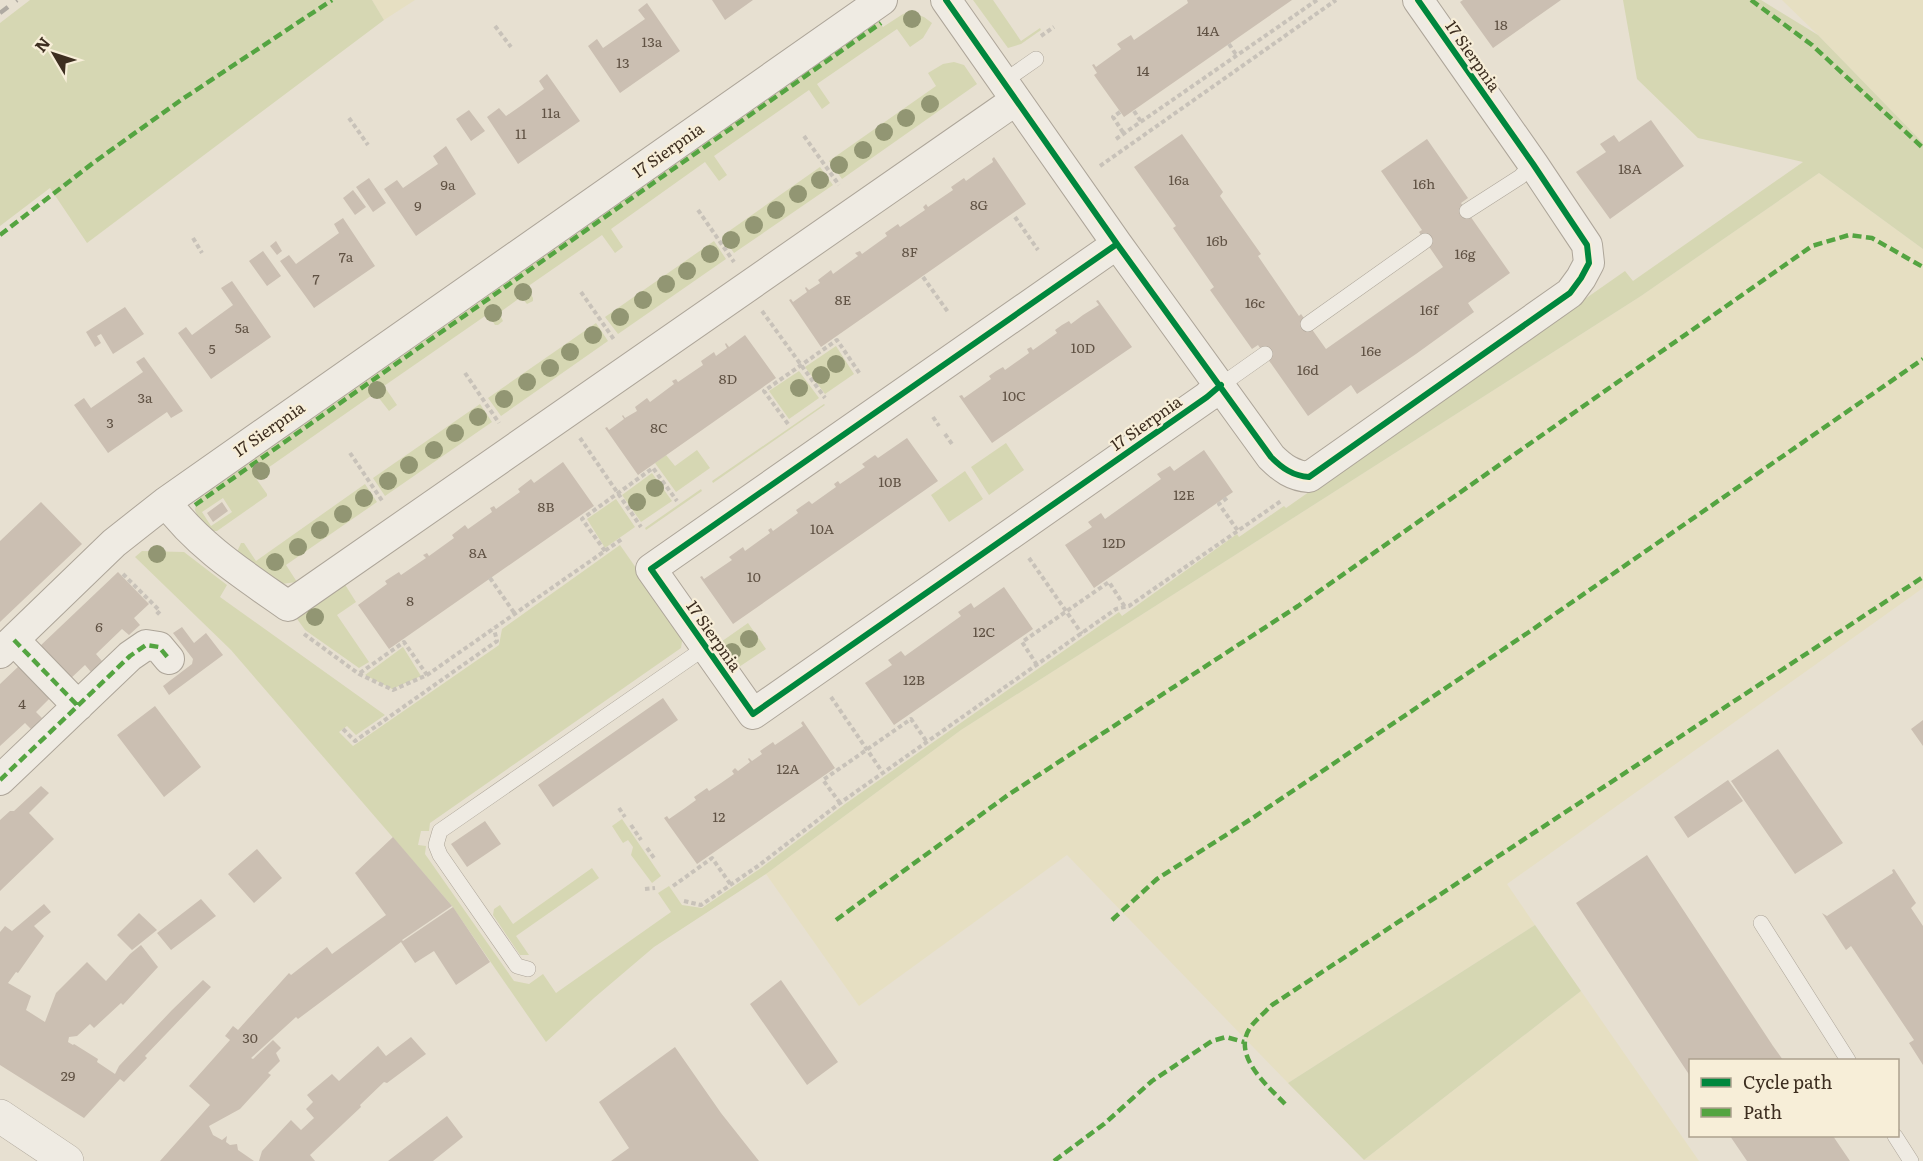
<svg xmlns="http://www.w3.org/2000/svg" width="1923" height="1161" font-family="Literata,serif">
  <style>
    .farmland { fill: #e6dfc2 }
    .green { fill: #d6d7b3; fill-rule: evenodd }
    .building { fill: #cbbfb2 }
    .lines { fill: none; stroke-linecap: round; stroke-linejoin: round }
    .service-casing { stroke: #ada599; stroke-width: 16 }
    .minor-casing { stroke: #ada599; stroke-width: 32 }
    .tertiary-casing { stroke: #ada599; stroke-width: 34 }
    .path { stroke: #c8c2b9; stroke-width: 4; stroke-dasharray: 4.5 3; stroke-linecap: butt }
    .service { stroke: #efebe3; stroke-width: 15 }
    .minor { stroke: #efebe3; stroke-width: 30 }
    .tertiary { stroke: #efebe3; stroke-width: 33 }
    .rail { stroke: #afaaa2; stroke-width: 4.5; stroke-dasharray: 10 10; stroke-linecap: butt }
    .quiet { stroke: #54a441; stroke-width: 4.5; stroke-dasharray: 9 4.5; stroke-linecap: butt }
    .cycleway-casing { stroke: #f7eed8; stroke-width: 10 }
    .cycleway { stroke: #00873e; stroke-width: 6 }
    .tree { fill: #929673 }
    .labels { text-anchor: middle; stroke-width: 4.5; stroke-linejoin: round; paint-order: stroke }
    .number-label { font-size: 14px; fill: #605244 }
    .street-label { font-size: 16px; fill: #3d2e20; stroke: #f7eed8 }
  </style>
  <rect width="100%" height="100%" fill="#e7e0d1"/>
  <path class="farmland" d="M372,0h43l-31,20z
    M1782,0h141v143l-105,-108z
    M1819,173l104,76v339l-416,296 28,41 -247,158 -221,-228 -208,151 -93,-132 195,-144 680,-434z
    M1581,991l118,170 -335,-1z"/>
  <path class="green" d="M30,0h342l12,20 -297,223 -37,-55 -50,38v-203z
    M973,0h20l28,41 19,-13 1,2 -20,14 -13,4z
    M1623,0h138l57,35 105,108v106l-104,-76 -178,123 -680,434 -195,144 -112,73 -60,51 -48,44 -94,-136 -221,-256 -96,-93 7,-6 42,1 43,33 -7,12 165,118 -29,20 -9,-9 -8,6 14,14 146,-101 3,-16 118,-84 63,90 -2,13 -251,175 -1,8h-8l-3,14 8,1 -1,8 89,127 15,3 14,-10 13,19 115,-81 -13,-19 11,-7 13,19 20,3 59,-40 84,-64 274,-192 3,4 115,-82 2,3 45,-31 2,2 339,-237 8,10 170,-119 -105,-24 -61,-59z
    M910,12l14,5 8,6 -9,15 -13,9 -13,-18 -80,55 13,19 -8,6 -13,-19 -95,66 13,19 -8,6 -14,-19 -94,67 12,18 -8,6 -13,-18 -75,52 6,11v3l-6,3 -6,-7 -22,16 4,8 -5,4h-3l-7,-11 -104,72 13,19 -8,6 -14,-18 -120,84 12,17v2l-50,35c-12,1 -18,-11 -22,-21l2,-13 681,-477 5,7 20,-13zM223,498l9,14 -21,14 -9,-14z
    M954,62l10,3 13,19 -135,95 -13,-18 107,-75 -8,-13 15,-9z
    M820,167l13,18 -99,68 -12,-17z
    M714,241l12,18 -108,75 -13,-17z
    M596,323l12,18 -107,75 -13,-18z
    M836,346l18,28 -29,20 -20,-27z
    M799,371l20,27 -30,21 -20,-28z
    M480,404l12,18 -107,74 -12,-18z
    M824,404l1,1 -112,78 -1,-2z
    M1006,443l18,27 -35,25 -18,-28z
    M697,450l13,18 -34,24 -21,-29 11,-8 9,11z
    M965,471l18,28 -34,23 -18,-27z
    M652,473l20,28 -31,21 -19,-27z
    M365,484l12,18 -91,63 11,17 -16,2 -44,-32 4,-9h3l12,18z
    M701,489l1,2 -56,39 -1,-2z
    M616,499l19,28 -30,21 -18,-29z
    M344,583l12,19 -19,13 32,47 -10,6 -54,-38 -10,-14z
    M748,623l18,26 -30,20 -18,-25z
    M403,647l18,29 -29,13 -27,-14z
    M622,819l39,57 -9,7 -21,-28 2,-8 -5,-7 -5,3 -11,-17z
    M592,868l7,10 -83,58 13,19h-9l-27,-40 1,-6 6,-4 13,19z
    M1535,925l46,66 -217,169 -76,-77z"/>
  <path class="building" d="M712,0h41l-28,20z
    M1187,0h105l-168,117 -30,-42 3,-2 -5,-8 2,-1 2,3 25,-18 -4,-5 14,-9 3,5 54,-37z
    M1463,0h98l-68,48 -33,-46z
    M647,3l33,48 -60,42 -32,-47 9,-7 6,9 42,-29 -7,-9z
    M547,74l33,47 -62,43 -31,-47 12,-9 7,8 16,-11 22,-16 -5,-8z
    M469,110l16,21 -14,10 -15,-22z
    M1651,120l33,46 -74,53 -34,-47 30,-20 -6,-8 14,-9 5,7z
    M1182,134l41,58 -3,4 41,58 -3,2 41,60 2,-2 25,35 117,-82 -24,-35 3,-2 -41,-59 46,-32 41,59 -7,5 49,70 -42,30 6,9 -58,42 -59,40 -6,-9 -43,31 -50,-71 -6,4 -42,-59 4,-3 -41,-59 3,-2 -42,-59z
    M446,146l30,48 -60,42 -32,-47 13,-9 6,8 35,-24 -5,-8z
    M994,157l32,47 -205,143 -32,-47 2,-1 2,3 14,-10 -2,-4 1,-1 3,3 11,-7 -2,-3 13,-10 2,4 25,-18 -3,-3 5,-2 2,3 25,-18 -2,-3 13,-9 2,3 25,-17 -2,-3 3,-3 2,3 25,-17 -2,-3 13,-9 2,3 11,-8 16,-11 -1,-3z
    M369,178l17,25 -13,9 -17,-25z
    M353,190l13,17 -11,8 -12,-17z
    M343,218l32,48 -61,42 -34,-47 9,-6 7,9 43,-31 -5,-9z
    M276,241l6,10 -5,4 -7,-9z
    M263,251l18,25 -14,10 -18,-25z
    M232,281l39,56 -60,42 -33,-46 8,-6 6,8 41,-30 -12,-17z
    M1098,300l34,47 -140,96 -33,-47 3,-1 2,3 27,-19 -2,-3 7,-5 7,-4 2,3 24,-17 -2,-4 4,-2 2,3 24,-17 -2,-3 7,-5 7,-4 2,3 12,-9 16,-10 -3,-4z
    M125,307l19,27 -31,20 -12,-20 -4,2 4,7 -6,4 -9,-15z
    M745,335l31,43 -138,97 -33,-47 2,-1 2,3 15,-11 -2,-3 1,-1 2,3 12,-7 -2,-4 12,-9 3,4 24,-18 -2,-3 4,-2 2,3 25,-17 -2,-4 13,-9 2,4 11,-8 -2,-4 1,-1 3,4z
    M144,357l39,54 -12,7 -4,-6 -59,41 -34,-48 10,-7 7,10 52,-36 -7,-10z
    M907,438l31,43 -205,143 -33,-47 2,-1 2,3 28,-19 -3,-3 14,-10 2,4 25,-18 -2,-3 3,-2 2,3 25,-18 -2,-3 13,-9 3,3 24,-17 -2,-3 4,-3 2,3 25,-17 -3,-3 13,-9 3,3z
    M1204,450l29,42 -139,96 -29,-43 27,-18 -4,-5 13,-9 4,6 56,-40 -4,-5 13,-8 4,5z
    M563,462l31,44 -205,143 -31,-44 29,-21 -2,-3 14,-9 2,3 25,-17 -3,-3 4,-2 2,3 25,-18 -2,-3 13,-10 3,4 24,-17 -2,-4 4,-2 2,3 24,-17 -2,-3 13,-10 3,4z
    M41,502l41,42 -82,78v-81z
    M222,502l6,9 -15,11 -6,-9z
    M118,572l31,32 -15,14 6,7 -11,10 -7,-6 -26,25 6,7 -11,11 -6,-7 -15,14 -31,-32z
    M1004,587l29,42 -139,96 -29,-42 27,-18 -4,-5 13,-9 4,5 56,-40 -3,-4 13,-9 3,5z
    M182,627l12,16 12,-10 17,22 -54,40 -6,-9 29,-22 1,-5 -20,-26z
    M20,665l31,32 -15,15 6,6 -11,11 -6,-6 -25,23v-62z
    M663,698l15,22 -125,87 -15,-22z
    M155,706l46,61 -37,30 -47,-62z
    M1923,720v26l-12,-17z
    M803,721l32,47 -138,96 -33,-46 3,-2 2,3 16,-11 11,-8 -2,-3 13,-9 2,3 12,-8 13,-9 -2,-3 3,-3 3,3 12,-9 -2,-3 1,-1 3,3 10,-7 -2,-3 13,-9 2,3 28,-19 -2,-3z
    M1778,749l65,94 -48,31 -64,-93z
    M1728,780l15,21 -55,37 -14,-21z
    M41,786l8,7 -20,20 25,26 -54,52v-71l10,-9h4z
    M485,821l16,23 -34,23 -16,-23z
    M393,837l59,69 -50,34 1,1 50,-34 37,55 -34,23 -22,-34 -19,12 -14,-21 -103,77 -2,-2 -45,41 2,1 20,-19 8,8 -5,5 4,8 -12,12 3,2 -31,34 -31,17 4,9 9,5 5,-4 -1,6 4,3 7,-1 1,6 16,11h-94l50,-56 -21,-19 41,-46 -5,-4 8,-10 5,4 51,-57 2,2 36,-28 5,7 54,-39 -31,-42z
    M257,849l25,29 -28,25 -26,-29z
    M1647,855l126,191 10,14h-93v16l-114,-173z
    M1894,869l22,34 -5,5 12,18v139l-14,-22 5,-3 -63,-94 -5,4 -24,-37 5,3 66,-43 -1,-3z
    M201,899l15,17 -45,34 -14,-17z
    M44,904l7,8 -17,14 10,10 -26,37 -2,-1 -8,11 23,13 -5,14 19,12 11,-29 31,-31 19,19 24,-27 11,-9 17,22 -35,38 -2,-2 -27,25 -4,-4 -13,12 -8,1 -1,5 5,3 1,-1 24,15 -1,3 18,12 4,-8 53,-56 31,-30 8,7 -66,69 2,2 -23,24 -4,-3 -36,39 -84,-53v-133l5,-6 7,5z
    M139,913l18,17 -25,20 -15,-15z
    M781,980l57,82 -31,23 -57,-81z
    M411,1037l15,17 -39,29 -3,-1 -24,23 1,2 -51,48 5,6h-56l3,-10 29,-31 10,10 13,-12 -8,-9 7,-7 -6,-7 25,-21 7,7 39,-35 8,10z
    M675,1047l46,66 38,48h-148l18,-13 -30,-46z
    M447,1116l16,21 -30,24h-45z
    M1730,1136h103l17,25h-103z"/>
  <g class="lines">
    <defs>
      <path id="service" d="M1003,82l33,-23
        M1467,211l53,-34 13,-13
        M1308,324l117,-83
        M1221,385l44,-31
        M1761,923l87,137
        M528,969l-11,-3 -77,-111 -4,-10 4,-14 266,-184
        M1895,1136l16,25"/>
      <path id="minor" d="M946,0l171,244 154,213c11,11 22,19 38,20l261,-184 11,-15 8,-15 -2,-18 -54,-81 -115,-164
        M1117,244l-466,325 102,145 454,-317 14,-12
        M166,502c31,43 78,73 122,104l728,-506
        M14,640l64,66
        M0,653l114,-110 52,-41 716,-502
        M0,780l130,-124 16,-11 13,2 10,12"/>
      <path id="tertiary" d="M0,1116l67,45"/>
    </defs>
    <use href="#service" class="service-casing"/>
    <use href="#minor" class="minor-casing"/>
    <use href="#tertiary" class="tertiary-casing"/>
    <path class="path" d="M495,26l16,21
      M1041,36l13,-9
      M1229,44l8,12
      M1134,111l8,12
      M1120,112l-7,5 11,17
      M349,118l19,27
      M804,136l35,49
      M1116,139l201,-139
      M1100,166l236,-166
      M698,210l36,52
      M1015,217l23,33
      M193,238l9,15
      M923,277l25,35
      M581,292l34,49
      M762,311l63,87
      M465,373l34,50
      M933,417l6,9
      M788,424l-24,-33 73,-51 23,34
      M945,434l7,10
      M580,438l61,89
      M350,453l33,49
      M1227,498l-8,6 19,27
      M605,551l-23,-32 71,-51 24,33
      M1029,558l53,76
      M123,574l37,37 -5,5
      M490,578l25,36
      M304,634l55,40 34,16 34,-15 195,-136
      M1037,665l-15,-23 87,-60 16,25
      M360,673l44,-31 23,33
      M831,697l52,76
      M343,729l12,12 142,-100 -3,-12
      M840,803l-17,-23 88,-61 16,23
      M619,808l6,9
      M631,825l10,15
      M647,848l7,10
      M673,886l39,-28 19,27
      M645,889l10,-1
      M684,901l17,4 57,-39 82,-63 276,-194 13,-3 152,-105"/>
    <use href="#service" class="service"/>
    <use href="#minor" class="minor"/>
    <use href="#tertiary" class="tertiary"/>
    <path class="rail" d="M0,13l17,-13"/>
    <path class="quiet" d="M1751,0l61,45 111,103
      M0,235l93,-72 88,-63 151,-100
      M195,505l686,-482
      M14,640l64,66
      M0,780l130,-124 16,-11 13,2 10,12
      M836,920l172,-125 290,-189 514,-360 37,-11 23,3 51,29
      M1112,920l45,-41 94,-60 278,-187 394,-273
      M1285,1104c-18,-19 -56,-50 -33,-79 6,-7 14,-14 20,-20l651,-428
      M1054,1161l50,-37 48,-43 60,-40 14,-4 18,5"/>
    <defs>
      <path id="cycleway" d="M946,0l171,244 154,213c11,11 22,19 38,20l261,-184 11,-15 8,-15 -2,-18 -54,-81 -115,-164
        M1117,244l-466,325 102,145 454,-317 14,-12"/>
    </defs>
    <use href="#cycleway" class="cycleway-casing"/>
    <use href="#cycleway" class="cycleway"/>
  </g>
  <g class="tree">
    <circle cx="912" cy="19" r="9"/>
    <circle cx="930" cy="104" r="9"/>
    <circle cx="906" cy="118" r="9"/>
    <circle cx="884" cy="132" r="9"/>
    <circle cx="863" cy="150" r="9"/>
    <circle cx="839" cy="165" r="9"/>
    <circle cx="820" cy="180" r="9"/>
    <circle cx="798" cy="194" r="9"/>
    <circle cx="776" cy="210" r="9"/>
    <circle cx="754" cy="225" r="9"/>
    <circle cx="731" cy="240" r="9"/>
    <circle cx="710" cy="254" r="9"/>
    <circle cx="687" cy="271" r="9"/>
    <circle cx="666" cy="284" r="9"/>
    <circle cx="523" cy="292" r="9"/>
    <circle cx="643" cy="300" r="9"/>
    <circle cx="493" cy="313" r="9"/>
    <circle cx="620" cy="317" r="9"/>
    <circle cx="593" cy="335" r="9"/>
    <circle cx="570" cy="352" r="9"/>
    <circle cx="836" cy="364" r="9"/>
    <circle cx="550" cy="368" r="9"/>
    <circle cx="821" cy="375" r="9"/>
    <circle cx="527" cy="382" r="9"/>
    <circle cx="799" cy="388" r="9"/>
    <circle cx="377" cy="390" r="9"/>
    <circle cx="504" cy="399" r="9"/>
    <circle cx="478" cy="417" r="9"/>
    <circle cx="455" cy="433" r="9"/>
    <circle cx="434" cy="450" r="9"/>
    <circle cx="409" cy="465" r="9"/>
    <circle cx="261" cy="471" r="9"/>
    <circle cx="388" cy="481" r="9"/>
    <circle cx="655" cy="488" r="9"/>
    <circle cx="364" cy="498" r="9"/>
    <circle cx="637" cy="502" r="9"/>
    <circle cx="343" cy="514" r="9"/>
    <circle cx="320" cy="530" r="9"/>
    <circle cx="298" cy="547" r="9"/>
    <circle cx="157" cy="554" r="9"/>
    <circle cx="275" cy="562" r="9"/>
    <circle cx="315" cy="617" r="9"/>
    <circle cx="749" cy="639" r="9"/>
    <circle cx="732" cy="652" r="9"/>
  </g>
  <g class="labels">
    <g class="number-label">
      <text x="1501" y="30">18</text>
      <text x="1208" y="36">14A</text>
      <text x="652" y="47">13a</text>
      <text x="623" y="68">13</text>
      <text x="1143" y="76">14</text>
      <text x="551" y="118">11a</text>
      <text x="521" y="139">11</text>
      <text x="1630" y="174">18A</text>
      <text x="1179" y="185">16a</text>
      <text x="1424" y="189">16h</text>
      <text x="448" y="190">9a</text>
      <text x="979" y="210">8G</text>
      <text x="418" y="211">9</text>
      <text x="1217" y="246">16b</text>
      <text x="910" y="257">8F</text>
      <text x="1465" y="259">16g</text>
      <text x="346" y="262">7a</text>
      <text x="316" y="284">7</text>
      <text x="843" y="305">8E</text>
      <text x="1255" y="308">16c</text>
      <text x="1429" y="315">16f</text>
      <text x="242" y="333">5a</text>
      <text x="1083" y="353">10D</text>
      <text x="212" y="354">5</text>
      <text x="1371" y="356">16e</text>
      <text x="1308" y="375">16d</text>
      <text x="728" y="384">8D</text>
      <text x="1014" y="401">10C</text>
      <text x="145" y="403">3a</text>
      <text x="110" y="428">3</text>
      <text x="659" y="433">8C</text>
      <text x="890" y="487">10B</text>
      <text x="1184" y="500">12E</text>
      <text x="546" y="512">8B</text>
      <text x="822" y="534">10A</text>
      <text x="1114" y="548">12D</text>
      <text x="478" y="558">8A</text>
      <text x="754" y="582">10</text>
      <text x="410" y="606">8</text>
      <text x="99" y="632">6</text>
      <text x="984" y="637">12C</text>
      <text x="914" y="685">12B</text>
      <text x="22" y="709">4</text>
      <text x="788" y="774">12A</text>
      <text x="719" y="822">12</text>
      <text x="250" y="1043">30</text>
      <text x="68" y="1081">29</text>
    </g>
    <g class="street-label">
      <text transform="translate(1473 56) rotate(55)" y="6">17 Sierpnia</text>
      <text transform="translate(668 150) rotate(-35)" y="6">17 Sierpnia</text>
      <text transform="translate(1146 423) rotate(-35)" y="6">17 Sierpnia</text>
      <text transform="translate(269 429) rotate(-35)" y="6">17 Sierpnia</text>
      <text transform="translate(714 636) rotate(55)" y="6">17 Sierpnia</text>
    </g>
  </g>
  <rect x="1689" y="1059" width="210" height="78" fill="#f7eed8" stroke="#ada18e" stroke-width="1.5"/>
  <rect x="1701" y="1078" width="30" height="9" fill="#00873e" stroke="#ada18e" stroke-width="1.5"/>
  <text x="1743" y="1089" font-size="18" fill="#3d2e20">Cycle path</text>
  <rect x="1701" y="1108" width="30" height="9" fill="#54a441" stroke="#ada18e" stroke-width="1.5"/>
  <text x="1743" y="1119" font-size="18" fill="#3d2e20">Path</text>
  <g transform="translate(54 54) rotate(309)" stroke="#f7eed8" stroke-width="4.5" paint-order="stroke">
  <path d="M0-4.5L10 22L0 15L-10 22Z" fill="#3d2e20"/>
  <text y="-9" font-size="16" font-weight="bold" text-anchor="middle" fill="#3d2e20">N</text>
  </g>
</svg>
